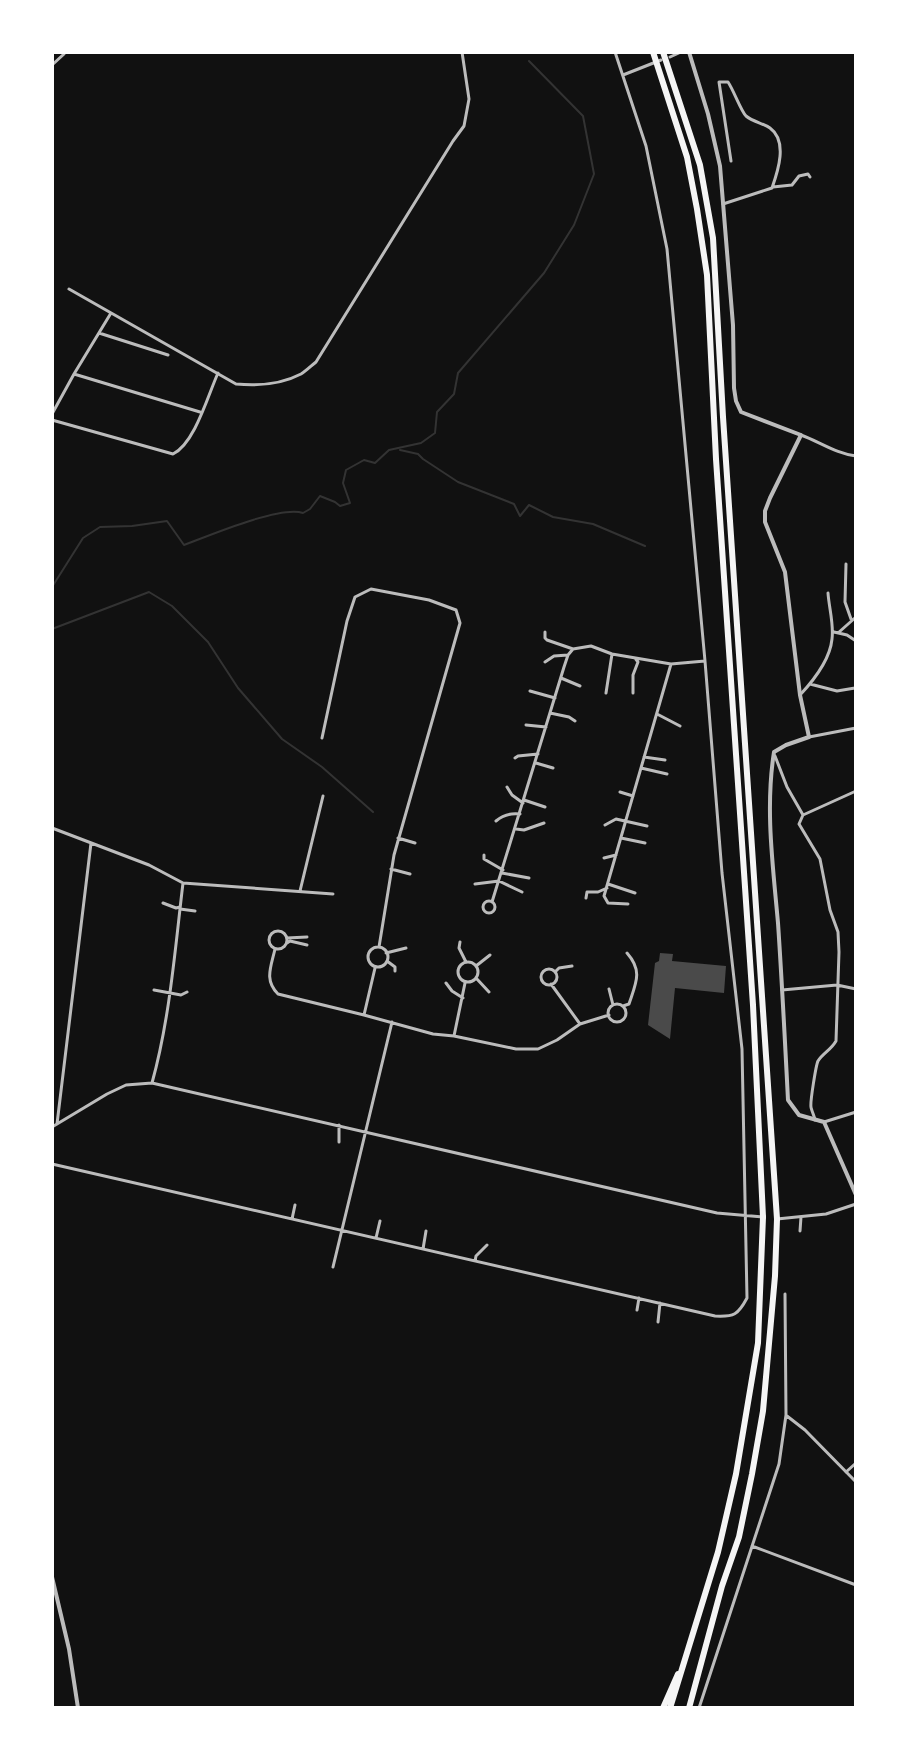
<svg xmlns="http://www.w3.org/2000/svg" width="908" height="1760" font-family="'Source Serif 4',serif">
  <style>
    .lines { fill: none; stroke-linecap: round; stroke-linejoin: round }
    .stream { stroke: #333; stroke-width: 2 }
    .building { fill: #4a4a4a }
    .minor { stroke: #bcbcbc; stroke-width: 3 }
    .tertiary { stroke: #bcbcbc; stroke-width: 4 }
    .trunk { stroke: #f5f5f5; stroke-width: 6 }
    .motorway { stroke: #f5f5f5; stroke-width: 6 }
  </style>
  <rect width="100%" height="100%" fill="#111"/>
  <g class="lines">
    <path class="stream" d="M400,450l18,4 5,5 35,23 56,22 6,12 9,-11 24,12 40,7 52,22
      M52,587l31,-49 17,-11 32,-1 35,-5 17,24c24,-9 97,-40 119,-32l7,-4 10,-13 15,6 5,4 10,-3 -7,-20 3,-13 18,-10 11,3 14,-13 32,-7 14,-10 2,-21 17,-18 4,-21 86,-100 30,-48 20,-51 -11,-58 -54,-55
      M52,629l97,-37 23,14 36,36 30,46 44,51 40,28 51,45"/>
  </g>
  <path class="building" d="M660,953l13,1 -1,7 54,5 -2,27 -49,-5 -5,51 -22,-14 7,-62 4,-2z"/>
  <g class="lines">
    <path class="minor" d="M670,57l11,-5
      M52,65l12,-11
      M623,75l38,-15
      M773,187l19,-2 7,-9 9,-2 2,3
      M723,204l49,-16c6,-17 16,-47 -2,-60 -7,-5 -17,-6 -24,-12 -5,-5 -12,-25 -18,-34h-9l12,79
      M69,289l167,95c21,2 46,0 65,-10 5,-3 10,-8 15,-12l137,-221 11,-15 5,-27 -7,-47
      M99,333l69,22
      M74,374l126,38
      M52,414l22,-40 37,-61
      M52,420l121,34c22,-11 35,-59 45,-81
      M801,435c19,7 36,19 55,21
      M846,564l-1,38 6,17
      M545,632v6l2,2 26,9
      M834,632l13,3 9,6
      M838,633l18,-16
      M545,662l9,-6 14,-1
      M561,678l19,8
      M810,684l27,7 18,-3
      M530,691l25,7
      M606,693l6,-39
      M633,693v-18l5,-13 -3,-4
      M800,695c14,-15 30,-35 32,-56 2,-15 -3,-31 -4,-46
      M550,713l19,4 6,4
      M657,714l23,12
      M526,725l20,2
      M809,737l47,-9
      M322,738l25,-117 8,-24 16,-8 58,11 27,10 4,13 -66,232 -15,92
      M775,756l12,31 16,28 -4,9 21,35 10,51 8,22 1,20 -3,89c-5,9 -13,12 -18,20 -2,4 -8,41 -7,46 0,2 4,11 4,13
      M644,757l21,3
      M515,758l3,-2 20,-2
      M536,763l17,5
      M641,768l26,6
      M507,787l5,8 11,8
      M620,792l13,4
      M524,800l21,7
      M803,815l53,-24
      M496,821c7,-6 16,-8 24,-7
      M605,825l11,-6 31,7
      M52,828l97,37 34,18 150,11
      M516,829l8,1 20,-7
      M398,838l17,5
      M621,838l24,5
      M484,855v4l19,11
      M604,858l12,-3
      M391,869l19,5
      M502,873l27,5
      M475,884l24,-3 23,11
      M608,884l27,9
      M300,891l23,-95
      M586,898l1,-6h11l9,-4
      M483 907a6 6 0 1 1 12 0a6 6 0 1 1-12 0Z
      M492,902l72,-235 4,-12 5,-6 18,-3 21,8 59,10 34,-3
      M163,903l13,5 4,-1
      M628,904l-20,-1 -4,-7 67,-232
      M180,909l15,2
      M269 940a9 9 0 1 1 18 0a9 9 0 1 1-18 0Z
      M287,938l20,-1
      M460,942l-1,6 7,14
      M287,943l3,-2 17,4
      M368 957a10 10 0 1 1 20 0a10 10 0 1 1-20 0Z
      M275,949c-4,18 -11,31 3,45l86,21 69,19 21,2 62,13h22l19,-9 23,-16 29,-9
      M386,953l20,-5
      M387,961l8,6v4
      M458 972a10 10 0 1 1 20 0a10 10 0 1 1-20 0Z
      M476,966l14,-11
      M541 977a8 8 0 1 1 16 0a8 8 0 1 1-16 0Z
      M555,972l4,-4 13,-2
      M476,978l13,14
      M446,983l6,8 11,7
      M551,984l29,40
      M609,989l4,16
      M154,990l27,5 6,-3
      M782,990l55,-5 19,4
      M608 1013a9 9 0 1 1 18 0a9 9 0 1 1-18 0Z
      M623,1006l6,-2c7,-21 14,-33 -2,-51
      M364,1015l11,-47
      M454,1036l11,-53
      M152,1083c18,-65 23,-134 31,-200
      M824,1122l32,-10
      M57,1124l34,-281
      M52,1127l55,-33 19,-9 26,-2 565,130 46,4
      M339,1142v-17
      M52,1164l663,152c19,1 23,-1 32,-18l-5,-249 -20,-176 -17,-212 -38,-412 -21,-103 -31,-94
      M292,1219l3,-14
      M777,1219l49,-5 30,-10
      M800,1231l1,-14
      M376,1238l4,-17
      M423,1249l3,-18
      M475,1261l1,-5 11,-11
      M333,1267l59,-245
      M637,1310l2,-12
      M658,1322l2,-19
      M787,1416l18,14 51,52
      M846,1472l10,-9
      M752,1546l104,39
      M699,1708l80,-244 7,-49 -1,-121"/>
    <path class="tertiary" d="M689,52l19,62 12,52 13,159 1,63 2,13 5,11 60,23 -31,63 -5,13v11l20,50 15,123 9,42 -23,8 -12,7c-9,57 -1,114 4,171 4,59 7,118 10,177l11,15 25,7 32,73
      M52,1577l17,72 9,59"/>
    <path class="trunk" d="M663,1708l15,-34
      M670,1708l48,-156 18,-78 22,-131 5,-126
      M689,1708l33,-122 17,-49 13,-63 11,-63 12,-135 2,-57"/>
    <path class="motorway" d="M653,52l34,105 10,52 10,66 9,184 37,546 10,212
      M663,52l37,113 13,73 10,179 54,802"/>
  </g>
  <rect width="908" height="1760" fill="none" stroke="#ffffff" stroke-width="108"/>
</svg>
